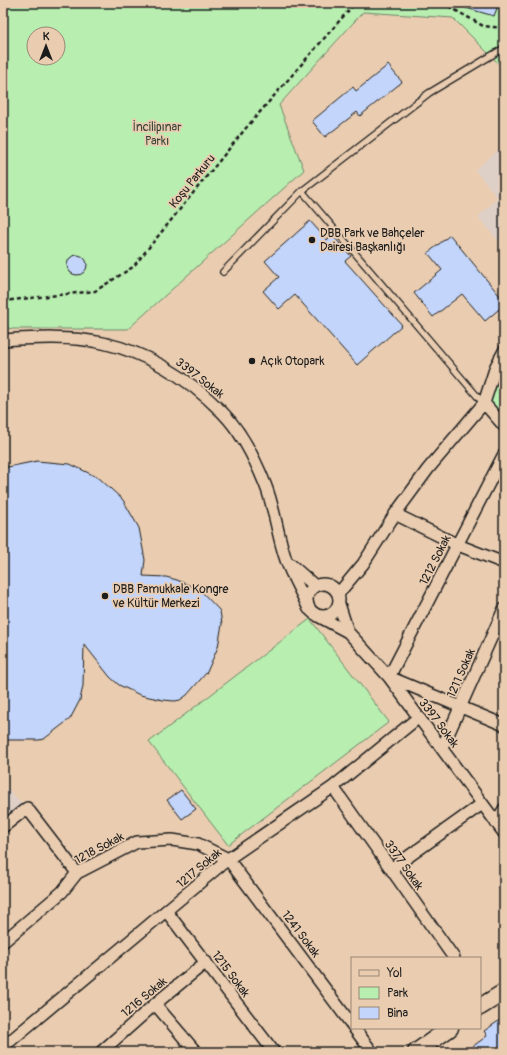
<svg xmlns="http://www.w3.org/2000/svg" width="507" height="1055" font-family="Pangolin,sans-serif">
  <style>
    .built { fill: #decfc7 }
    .green { fill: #b8eeb0; stroke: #6a8566; fill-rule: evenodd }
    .building { fill: #c3d5fb; stroke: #1c1c1c }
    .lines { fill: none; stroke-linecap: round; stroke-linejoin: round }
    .service-casing { stroke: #1c1c1c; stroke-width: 8 }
    .minor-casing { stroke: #1c1c1c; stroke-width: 14 }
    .secondary-casing { stroke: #1c1c1c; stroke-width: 19 }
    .path { stroke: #1c1c1c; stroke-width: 2.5; stroke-dasharray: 4 3; stroke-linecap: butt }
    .service { stroke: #eacdb1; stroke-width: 5.5 }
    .minor { stroke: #eacdb1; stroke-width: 11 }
    .secondary { stroke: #eacdb1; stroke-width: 16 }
    .poi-dot { fill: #1c1c1c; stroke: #eacdb1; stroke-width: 1.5 }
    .labels { text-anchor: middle; stroke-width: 3.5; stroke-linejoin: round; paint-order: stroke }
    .park-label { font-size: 12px; fill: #3b463a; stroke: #eacdb1 }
    .street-label { font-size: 12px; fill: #1c1c1c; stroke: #eacdb1 }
    .poi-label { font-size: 12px; fill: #1c1c1c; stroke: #eacdb1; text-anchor: start }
  </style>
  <rect width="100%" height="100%" fill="#eacdb1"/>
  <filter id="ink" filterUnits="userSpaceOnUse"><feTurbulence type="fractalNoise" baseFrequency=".025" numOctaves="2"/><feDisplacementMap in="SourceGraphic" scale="8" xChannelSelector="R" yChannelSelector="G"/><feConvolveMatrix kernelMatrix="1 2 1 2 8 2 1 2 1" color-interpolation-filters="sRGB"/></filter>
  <g filter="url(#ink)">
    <path class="built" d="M504,145v102l-26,-30 20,-19 -23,-28z
      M3,785l24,23 -24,22z"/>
    <path class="green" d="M3,3h501v66l-51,-51 -90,-6 -84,93 25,65 -176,159h-115l-10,-2zM34,34h24v24h-24z
      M504,362v73l-28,-36z
      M310,619l79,103 -161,123 -79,-103z"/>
    <path class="building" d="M460,3h39l-5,13 -35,-10z
      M388,65l14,17 -42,34 -3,-4 -32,25 -13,-16 41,-34 3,4z
      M310,221l17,19 5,-5 19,21 -6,5 57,64 -45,40 -62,-70 -16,14 -16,-18 16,-14 -14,-16z
      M450,235l54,66v4l-19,16 -23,-27 -29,23 -19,-24 28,-23 -14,-17z
      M67 265a10 10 0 1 1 20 0a10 10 0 1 1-20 0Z
      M37,461l33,3 29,14 24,22 16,28 6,32 -2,16 23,1 11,3 23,10 20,21 2,13 -4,23 -11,25 -20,23 -7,5 -5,1 -12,-1 -23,-5 -21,-10 -9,-8 -26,-33 -1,42 -3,14 -10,19 -26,20 -5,1h-30l-6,-1v-271z
      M181,790l15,19 -14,10 -15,-19z
      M500,1020l4,6v26h-39l22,-16 -3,-5z"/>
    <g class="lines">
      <defs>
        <path id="service" d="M302,191l127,-98 75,-45
          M223,272l79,-81 181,212"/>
        <path id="minor" d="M3,340c33,-2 67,-4 100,3 45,10 86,36 119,69 19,19 33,47 43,72 10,24 12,51 21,76 6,17 16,33 23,49
          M484,403l20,23
          M504,454l-115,223 115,48
          M395,514l63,31 46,18
          M290,564l25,22
          M307 600a16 16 0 1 1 32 0a16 16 0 1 1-32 0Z
          M338,594l25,-30 32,-50 33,-45 56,-66 12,-37 8,-15
          M339,604l9,28
          M318,616l30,16 41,45 115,156
          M442,748l62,-139
          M333,787l121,171
          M496,823l8,-14
          M3,827l24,-19 50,65
          M391,869l91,-65
          M167,912l107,140
          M3,942l59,-50 15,-19 60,-31 35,-2 26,4 30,15 124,166
          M155,1004l41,48
          M354,1028l18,24
          M3,1047l225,-188 105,-72 86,-70
          M101,1052l54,-48 51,-42"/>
        <path id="secondary" d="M480,1007l24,-15
          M416,1052l34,-24"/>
      </defs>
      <use href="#service" class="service-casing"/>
      <use href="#minor" class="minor-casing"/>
      <use href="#secondary" class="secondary-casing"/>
      <path class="path" d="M443,3l40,23 21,2
        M3,301l92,-10 38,-24 113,-139 109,-125"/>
      <use href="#service" class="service"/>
      <use href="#minor" class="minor"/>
      <use href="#secondary" class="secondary"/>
    </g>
  </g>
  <g class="poi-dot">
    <circle cx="312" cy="240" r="4"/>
    <circle cx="252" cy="361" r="4"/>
    <circle cx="105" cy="596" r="4"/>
  </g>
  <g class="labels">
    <g class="park-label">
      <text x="157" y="131">İncilipınar<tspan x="157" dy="14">Parkı</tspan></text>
    </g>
    <g class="street-label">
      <text transform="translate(192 181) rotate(-51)" y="4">Koşu Parkuru</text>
      <text transform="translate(200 378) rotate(38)" y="4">3397 Sokak</text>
      <text transform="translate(435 560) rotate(-63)" y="4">1212 Sokak</text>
      <text transform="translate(461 673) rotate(-66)" y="4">1211 Sokak</text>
      <text transform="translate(439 723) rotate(53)" y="4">3397 Sokak</text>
      <text transform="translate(99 848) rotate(-28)" y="4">1218 Sokak</text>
      <text transform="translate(404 865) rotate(55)" y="4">3377 Sokak</text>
      <text transform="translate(199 868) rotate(-40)" y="4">1217 Sokak</text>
      <text transform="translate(301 934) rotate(53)" y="4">1241 Sokak</text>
      <text transform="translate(231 974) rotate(53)" y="4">1215 Sokak</text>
      <text transform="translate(144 997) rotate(-40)" y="4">1216 Sokak</text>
    </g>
    <g class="poi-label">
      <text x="320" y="237">DBB Park ve Bahçeler<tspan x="320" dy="14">Dairesi Başkanlığı</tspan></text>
      <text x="260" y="365">Açık Otopark</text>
      <text x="113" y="593">DBB Pamukkale Kongre<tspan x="113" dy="14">ve Kültür Merkezi</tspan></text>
    </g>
  </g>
  <rect width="507" height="1055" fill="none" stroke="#eacdb1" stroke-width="16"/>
  <rect x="8" y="8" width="491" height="1039" fill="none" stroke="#1c1c1c" stroke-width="1.5" filter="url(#ink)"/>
  <rect x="351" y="957" width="130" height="72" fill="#eacdb1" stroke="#988675"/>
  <rect x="359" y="970" width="20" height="6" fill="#eacdb1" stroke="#988675"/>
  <text x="387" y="977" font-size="12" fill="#1c1c1c">Yol</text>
  <rect x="359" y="987" width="20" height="12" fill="#b8eeb0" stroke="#988675"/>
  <text x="387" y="997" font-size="12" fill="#1c1c1c">Park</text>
  <rect x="359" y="1007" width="20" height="12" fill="#c3d5fb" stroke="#988675"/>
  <text x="387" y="1017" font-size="12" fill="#1c1c1c">Bina</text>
  <g transform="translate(46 46)"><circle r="19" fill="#eacdb1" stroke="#988675"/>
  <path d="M0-3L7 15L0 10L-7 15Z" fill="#1c1c1c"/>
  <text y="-6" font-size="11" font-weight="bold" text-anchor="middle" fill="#1c1c1c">K</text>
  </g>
</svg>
